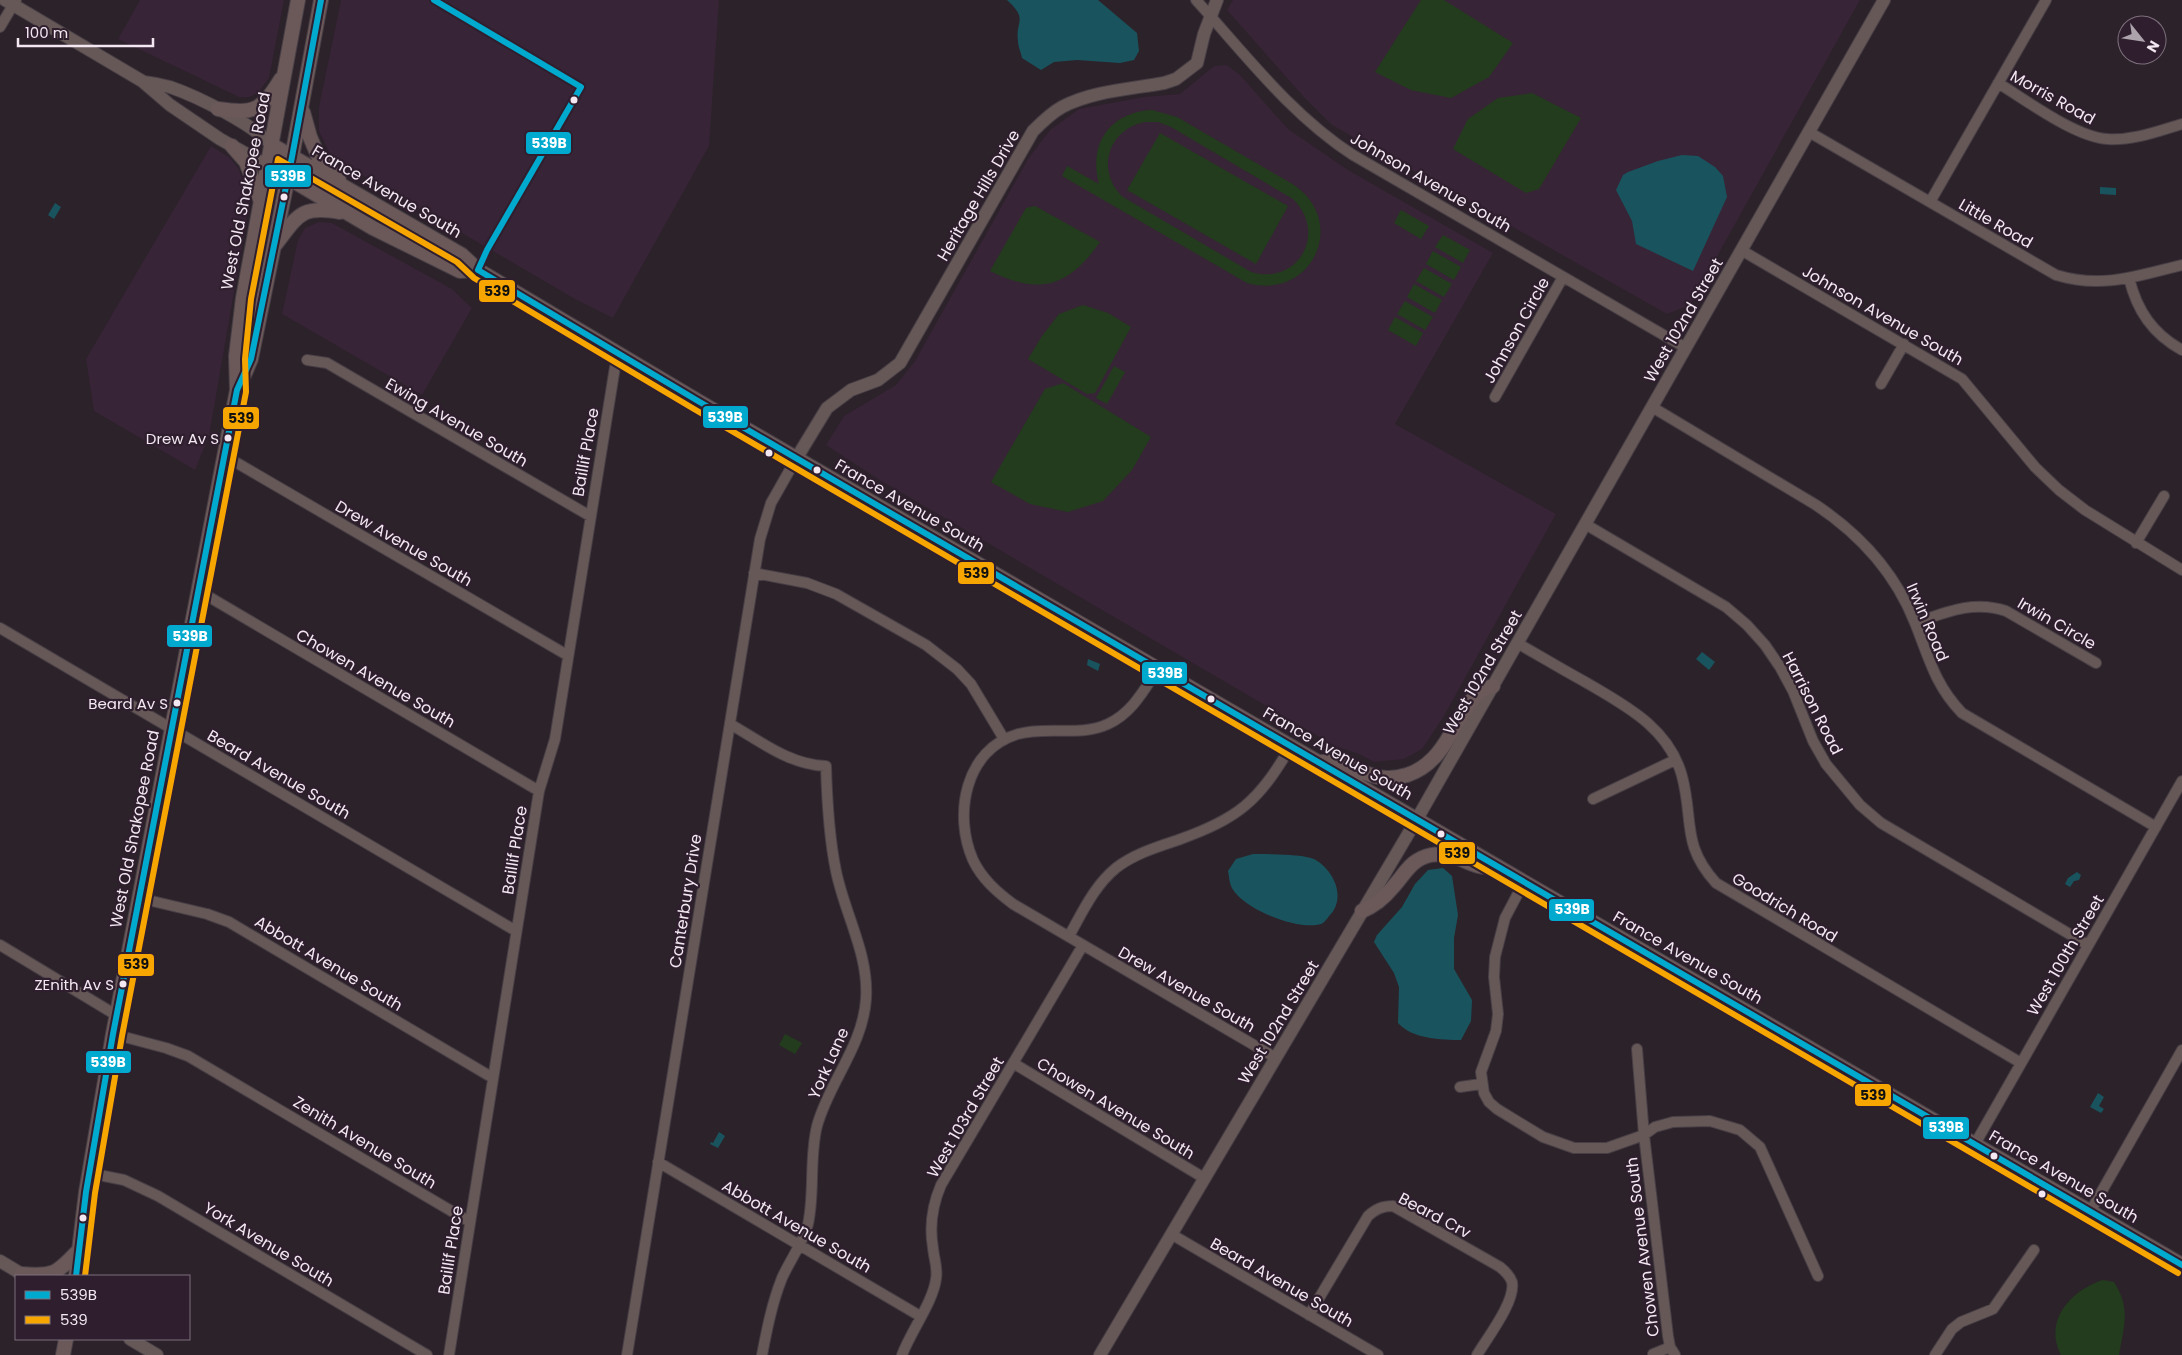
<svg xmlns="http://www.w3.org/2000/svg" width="2182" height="1355" font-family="Poppins,sans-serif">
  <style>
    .built { fill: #372436 }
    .green { fill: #233c1d; fill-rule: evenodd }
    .water { fill: #19545e }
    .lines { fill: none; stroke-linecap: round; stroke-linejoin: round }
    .minor-casing { stroke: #473f45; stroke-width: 12 }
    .tertiary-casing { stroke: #473f45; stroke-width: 14 }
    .secondary-casing { stroke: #473f45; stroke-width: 16 }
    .minor { stroke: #675858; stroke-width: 10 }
    .tertiary { stroke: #675858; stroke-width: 12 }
    .secondary { stroke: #6b595a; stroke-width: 14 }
    .bus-1-casing { stroke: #2f1f2e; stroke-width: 10 }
    .bus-2-casing { stroke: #2f1f2e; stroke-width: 10 }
    .bus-1 { stroke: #00a9ce; stroke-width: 6 }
    .bus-2 { stroke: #f7a600; stroke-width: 6 }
    .bus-dot { fill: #f3e8f2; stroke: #2f1f2e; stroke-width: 2 }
    .labels { text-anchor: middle; stroke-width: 4.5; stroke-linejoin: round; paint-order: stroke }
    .bus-label { font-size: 15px; fill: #f3e8f2; stroke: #2f1f2e; text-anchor: end }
    .street-label { font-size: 16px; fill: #f3e8f2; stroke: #2f1f2e }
    .line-badge { stroke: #2f1f2e; stroke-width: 2 }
    .badge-label { font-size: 14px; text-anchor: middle; font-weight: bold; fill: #fff }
    .pale-badge-label { font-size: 14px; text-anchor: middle; font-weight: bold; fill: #111 }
  </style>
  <rect width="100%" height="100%" fill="#2c222a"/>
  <path class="built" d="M140,0h144l-15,78 -11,15 -9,4h-10l-121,-58z
    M341,0h378l-10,146 -96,172 -38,-19 -223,-130 -22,-15 -11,-23v-24z
    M1233,0h627l-170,305 -23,9 -335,-189 -29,-29 -76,-86z
    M1227,65l13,10 48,54 60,41 145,83 -98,171 161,90 -112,202 -22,33 -18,10 -30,3 -15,-8 -24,-8 -457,-267 -52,-34 18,-29 52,-31 19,-24 113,-202 22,-29 29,-21 65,-12 36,-3 34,-28z
    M211,146l18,11 10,12 8,28 1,14 -39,225 -14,34 -101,-59 -8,-52z
    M319,222l13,1 120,66 20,19 -50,87 -140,-81 16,-74 7,-12z"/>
  <path class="green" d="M1421,0h23l69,43 -24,34 -38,21 -40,-8 -36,-18z
    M1532,93l49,25 -42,71 -13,4 -73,-44 15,-30 30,-21z
    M1152,110l25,7 117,68c55,38 17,116 -47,98l-185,-107 5,-10 32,18c-11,-40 11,-72 53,-74zM1145,122h13l13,5 122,72c35,34 5,87 -42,73l-128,-75c-28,-26 -15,-68 22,-75z
    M1160,133l128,73 -32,58 -129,-74z
    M1035,206l65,36c-32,46 -61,53 -110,29l36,-63z
    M1401,210l28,16 -8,13 -27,-16z
    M1443,235l27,15 -7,13 -28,-16z
    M1433,251l28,16 -7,13 -28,-16z
    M1424,268l28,16 -8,13 -28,-16z
    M1414,284l28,16 -7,13 -28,-16z
    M1405,301l28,16 -8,13 -28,-16z
    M1083,305l25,8 23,14 -36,66 -8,1 -59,-35 14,-23 17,-22z
    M1395,317l28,16 -7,13 -28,-16z
    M1114,366l11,6 -18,32 -11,-6z
    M1063,383l88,54 -19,33 -29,31 -35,11 -38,-8 -39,-22 54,-93z
    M785,1034l17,9 -7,11 -16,-9z
    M2103,1280l11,2c17,27 10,43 5,73h-58c-18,-34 10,-65 42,-75z"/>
  <path class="water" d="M1007,0h91l39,33 2,18 -5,9 -14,3 -43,-3 -23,2 -13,8 -19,-12c-1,-6 -4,-11 -4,-17 -3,-20 11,-21 -11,-41z
    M1682,155l16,1 17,11 8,9 4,21 -34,74 -57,-27 -4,-23 -16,-31 7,-15 5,-3 30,-11z
    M2100,187l16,1v7l-16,-1z
    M55,203l6,4 -7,12 -6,-4z
    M1702,652l13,10 -6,8 -13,-11z
    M1088,659l12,5 -2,7 -11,-6z
    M1253,854c13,0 51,0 61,5 20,11 33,39 15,57 -2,3 -5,7 -8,8 -22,7 -80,-15 -90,-38 -2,-5 -2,-11 -3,-15l8,-12z
    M1443,868l9,8 6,39 -4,23v31l18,31 -1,21 -10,19c-19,0 -49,-1 -63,-17l1,-36 -5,-14 -20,-31 3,-7 25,-28 13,-23 13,-14z
    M2077,872l4,3 -2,5 -5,1 -4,6 -5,-3 3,-6z
    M2098,1093l6,4 -5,9 5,3 -3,4 -11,-6z
    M719,1132l6,4 -7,12 -8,-4 1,-2 2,1z"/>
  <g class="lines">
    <defs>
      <path id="minor" d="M1196,0c49,54 95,115 157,155l333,193
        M0,27l16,-27
        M1998,83c28,17 77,54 109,56 26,2 51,-8 75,-15
        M1809,132l247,143c46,14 81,1 126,-10
        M1930,202l116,-202
        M1741,250l221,129 73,88 24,23 26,20 97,60
        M2129,278c8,33 24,56 53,72
        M307,360l20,3 263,153
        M1881,384l23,-40
        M1495,397l68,-120
        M1652,407l164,98c45,30 79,67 99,118 14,35 20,62 47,90l194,114
        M225,456l342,199
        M1585,524l141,83 21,18 18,20 15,22 13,24 20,50 13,23 34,41 21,18 207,122
        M2136,543l28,-47
        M754,573l53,10 29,11 90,51 31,24 14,15 33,55
        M199,591l340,200
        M1915,623c31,-11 59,-23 91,-12l90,52
        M0,628l516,303
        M1517,643c23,13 46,27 70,40 39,23 82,45 95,93 12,45 -1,68 34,107l305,180
        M1158,669c-14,21 -26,44 -50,55 -28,13 -60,2 -90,10 -53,15 -65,81 -45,126 9,19 24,32 40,44l263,154
        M730,724c30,17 60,41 96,42 1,35 3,71 10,105 9,44 33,83 30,128 -3,47 -37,83 -49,127 -8,32 -2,66 -9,98 -5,19 -18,36 -26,54 -10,25 -15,51 -20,77
        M1593,799l82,-39
        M1524,882l-19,36 -10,39 -1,20 4,37 -2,17 -15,41 3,21 5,9 8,7 46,28 31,11h33l37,-13 11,-8 18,-5 37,-1 30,9 20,17 58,129
        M139,898l68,16 22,8 264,156
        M1069,936c13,-23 25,-50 47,-68 18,-14 41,-21 62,-28 61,-22 80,-38 113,-94
        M0,945l116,70
        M113,1034l53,14 22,8 282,166
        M1637,1049l7,86 24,201 2,11 5,8
        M1013,1063l191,115
        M1460,1087l21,-3
        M1975,1144l207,-363
        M658,1162l262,154
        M89,1173l35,7 34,16 269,159
        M2090,1212l92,-162
        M1171,1234l207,121
        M1309,1315l59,-99c8,-7 14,-10 25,-10l107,61c5,4 10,9 12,15 4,19 -25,56 -35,73
        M1653,1354l17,-7
        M449,1355l90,-564 16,-52 60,-372 4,-14
        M627,1355l133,-816 11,-36 25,-44
        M902,1355c9,-24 31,-53 34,-76 2,-11 -2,-20 -3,-31 -4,-23 -1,-42 8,-63l142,-240
        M1935,1355l17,-26 9,-7 32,-13 41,-59"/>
      <path id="tertiary" d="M5,0l137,81 28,24 50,34 48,27
        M144,82c8,1 18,3 26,5 29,10 82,37 102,58
        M796,459l31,-51 24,-18 27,-10 22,-17 133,-232c9,-9 18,-18 29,-24 30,-16 69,-18 102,-24l12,-4 21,-16 7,-29 13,-34
        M0,1261l25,15
        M130,1339l27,16
        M1100,1355l317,-536 467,-819"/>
      <path id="secondary" d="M218,109c37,5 43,2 63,-30
        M303,112l7,25 9,21 20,22
        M272,145l190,110 16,15 220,131 1484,864
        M232,146l14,16 14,37
        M268,166l105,62 87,43 18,-1
        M275,245c23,-29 25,-40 65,-33
        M239,387l12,-28 41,-202 29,-157
        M1321,762c31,-4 47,25 86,13 49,-16 50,-82 86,-89
        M1362,911c12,-5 23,-14 31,-24 12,-13 18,-28 38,-32 26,-5 41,16 64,12
        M21,1274c34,3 36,-1 58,-24
        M76,1276l10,-84 27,-158 124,-644 -1,-34 7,-58 55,-298
        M63,1355l3,-16"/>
    </defs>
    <use href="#minor" class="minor-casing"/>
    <use href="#tertiary" class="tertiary-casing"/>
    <use href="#secondary" class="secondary-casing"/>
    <use href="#minor" class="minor"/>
    <use href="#tertiary" class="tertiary"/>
    <use href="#secondary" class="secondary"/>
    <defs>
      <path id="bus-1" d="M434,0l147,87 -94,163 -9,20 220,131 1484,864
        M76,1276l10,-84 27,-158 124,-644 14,-31 41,-202 29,-157"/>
      <path id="bus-2" d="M85,1276l10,-83 27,-157 124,-644 -1,-33 6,-60 27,-140 179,103 17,16 220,131 1484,864"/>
    </defs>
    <use href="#bus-1" class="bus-1-casing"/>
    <use href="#bus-2" class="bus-2-casing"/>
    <use href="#bus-1" class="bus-1"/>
    <use href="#bus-2" class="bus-2"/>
  </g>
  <g class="bus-dot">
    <circle cx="574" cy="100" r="4.5"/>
    <circle cx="284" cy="197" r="4.5"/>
    <circle cx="228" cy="438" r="4.5"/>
    <circle cx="769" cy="453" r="4.5"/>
    <circle cx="817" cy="470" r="4.5"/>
    <circle cx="1211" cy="699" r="4.5"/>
    <circle cx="177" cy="703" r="4.5"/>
    <circle cx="1441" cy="834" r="4.5"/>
    <circle cx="123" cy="984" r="4.5"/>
    <circle cx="1994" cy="1156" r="4.5"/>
    <circle cx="2042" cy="1194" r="4.5"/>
    <circle cx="83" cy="1218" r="4.5"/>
  </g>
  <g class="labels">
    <g class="bus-label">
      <text x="219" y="444">Drew Av S</text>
      <text x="168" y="709">Beard Av S</text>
      <text x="114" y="990">ZEnith Av S</text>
    </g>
    <g class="street-label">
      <text transform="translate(2053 97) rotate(29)" y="6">Morris Road</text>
      <text transform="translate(1431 182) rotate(30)" y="6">Johnson Avenue South</text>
      <text transform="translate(245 191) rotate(-79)" y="6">West Old Shakopee Road</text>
      <text transform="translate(387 191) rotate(30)" y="6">France Avenue South</text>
      <text transform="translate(978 195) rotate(-60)" y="6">Heritage Hills Drive</text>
      <text transform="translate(1996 223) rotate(30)" y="6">Little Road</text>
      <text transform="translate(1883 315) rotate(30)" y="6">Johnson Avenue South</text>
      <text transform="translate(1683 320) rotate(-60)" y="6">West 102nd Street</text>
      <text transform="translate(1516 330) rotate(-61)" y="6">Johnson Circle</text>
      <text transform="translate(457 422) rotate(30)" y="6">Ewing Avenue South</text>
      <text transform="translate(585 452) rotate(-80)" y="6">Baillif Place</text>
      <text transform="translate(910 505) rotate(30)" y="6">France Avenue South</text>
      <text transform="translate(404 543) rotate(30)" y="6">Drew Avenue South</text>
      <text transform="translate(1928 622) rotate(67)" y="6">Irwin Road</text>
      <text transform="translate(2057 623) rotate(30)" y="6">Irwin Circle</text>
      <text transform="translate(1482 672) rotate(-60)" y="6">West 102nd Street</text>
      <text transform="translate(376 678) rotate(30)" y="6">Chowen Avenue South</text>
      <text transform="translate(1813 703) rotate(63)" y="6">Harrison Road</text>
      <text transform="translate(1338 753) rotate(30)" y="6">France Avenue South</text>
      <text transform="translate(279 774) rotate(30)" y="6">Beard Avenue South</text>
      <text transform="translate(134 829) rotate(-79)" y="6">West Old Shakopee Road</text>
      <text transform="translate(514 850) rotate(-81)" y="6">Baillif Place</text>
      <text transform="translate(685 901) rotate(-81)" y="6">Canterbury Drive</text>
      <text transform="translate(1785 907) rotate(31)" y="6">Goodrich Road</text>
      <text transform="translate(2065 955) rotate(-60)" y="6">West 100th Street</text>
      <text transform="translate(1688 957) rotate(30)" y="6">France Avenue South</text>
      <text transform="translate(329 963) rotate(31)" y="6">Abbott Avenue South</text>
      <text transform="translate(1187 989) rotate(30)" y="6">Drew Avenue South</text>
      <text transform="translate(1278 1022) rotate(-59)" y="6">West 102nd Street</text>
      <text transform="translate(828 1063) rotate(-66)" y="6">York Lane</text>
      <text transform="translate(1116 1108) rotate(31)" y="6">Chowen Avenue South</text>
      <text transform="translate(965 1117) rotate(-60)" y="6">West 103rd Street</text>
      <text transform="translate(365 1142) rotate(31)" y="6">Zenith Avenue South</text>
      <text transform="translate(2064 1176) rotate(30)" y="6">France Avenue South</text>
      <text transform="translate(1435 1215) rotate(28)" y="6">Beard Crv</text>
      <text transform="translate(797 1226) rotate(30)" y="6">Abbott Avenue South</text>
      <text transform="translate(269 1244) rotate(31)" y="6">York Avenue South</text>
      <text transform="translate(1642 1247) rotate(-97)" y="6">Chowen Avenue South</text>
      <text transform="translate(450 1250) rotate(-81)" y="6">Baillif Place</text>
      <text transform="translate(1282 1282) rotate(30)" y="6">Beard Avenue South</text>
    </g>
  </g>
  <g class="line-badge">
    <rect x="525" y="131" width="47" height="24" rx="5" fill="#00a9ce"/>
    <rect x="264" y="164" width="48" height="24" rx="5" fill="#00a9ce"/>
    <rect x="478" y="279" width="38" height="24" rx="5" fill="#f7a600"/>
    <rect x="702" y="405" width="47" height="24" rx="5" fill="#00a9ce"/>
    <rect x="222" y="406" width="38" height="24" rx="5" fill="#f7a600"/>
    <rect x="957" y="561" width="38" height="24" rx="5" fill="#f7a600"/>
    <rect x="166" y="624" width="47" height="24" rx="5" fill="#00a9ce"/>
    <rect x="1141" y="661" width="47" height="24" rx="5" fill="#00a9ce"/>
    <rect x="1438" y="841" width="38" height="24" rx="5" fill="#f7a600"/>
    <rect x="1548" y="898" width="47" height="24" rx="5" fill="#00a9ce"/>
    <rect x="117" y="953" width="38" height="24" rx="5" fill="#f7a600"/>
    <rect x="85" y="1050" width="47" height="24" rx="5" fill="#00a9ce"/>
    <rect x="1854" y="1083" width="38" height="24" rx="5" fill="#f7a600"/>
    <rect x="1922" y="1116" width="48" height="24" rx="5" fill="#00a9ce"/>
  </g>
  <g class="badge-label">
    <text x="549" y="148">539B</text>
    <text x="288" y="181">539B</text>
    <text x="725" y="422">539B</text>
    <text x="190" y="641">539B</text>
    <text x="1165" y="678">539B</text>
    <text x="1572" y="914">539B</text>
    <text x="108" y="1067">539B</text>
    <text x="1946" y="1132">539B</text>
  </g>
  <g class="pale-badge-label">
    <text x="497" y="296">539</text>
    <text x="241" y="423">539</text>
    <text x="976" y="578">539</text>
    <text x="1457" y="858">539</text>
    <text x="136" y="969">539</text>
    <text x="1873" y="1100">539</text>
  </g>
  <rect x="15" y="1275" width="175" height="65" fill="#2f1f2e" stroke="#7d6f7c"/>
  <rect x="25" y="1291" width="25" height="8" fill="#00a9ce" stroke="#7d6f7c"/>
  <text x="60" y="1300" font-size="15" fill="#f3e8f2">539B</text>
  <rect x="25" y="1316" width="25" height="8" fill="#f7a600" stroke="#7d6f7c"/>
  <text x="60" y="1325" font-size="15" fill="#f3e8f2">539</text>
  <g transform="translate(2142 40) rotate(120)"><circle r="24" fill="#2f1f2e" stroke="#7d6f7c"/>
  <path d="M0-4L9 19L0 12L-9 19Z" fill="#ada3ac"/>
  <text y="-8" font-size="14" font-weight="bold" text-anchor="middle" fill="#f3e8f2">N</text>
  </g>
  <path d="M18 38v8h135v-8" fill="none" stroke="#f3e8f2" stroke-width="2.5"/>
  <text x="25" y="38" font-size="15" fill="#f3e8f2" stroke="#2f1f2e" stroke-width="4" paint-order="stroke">100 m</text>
</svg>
